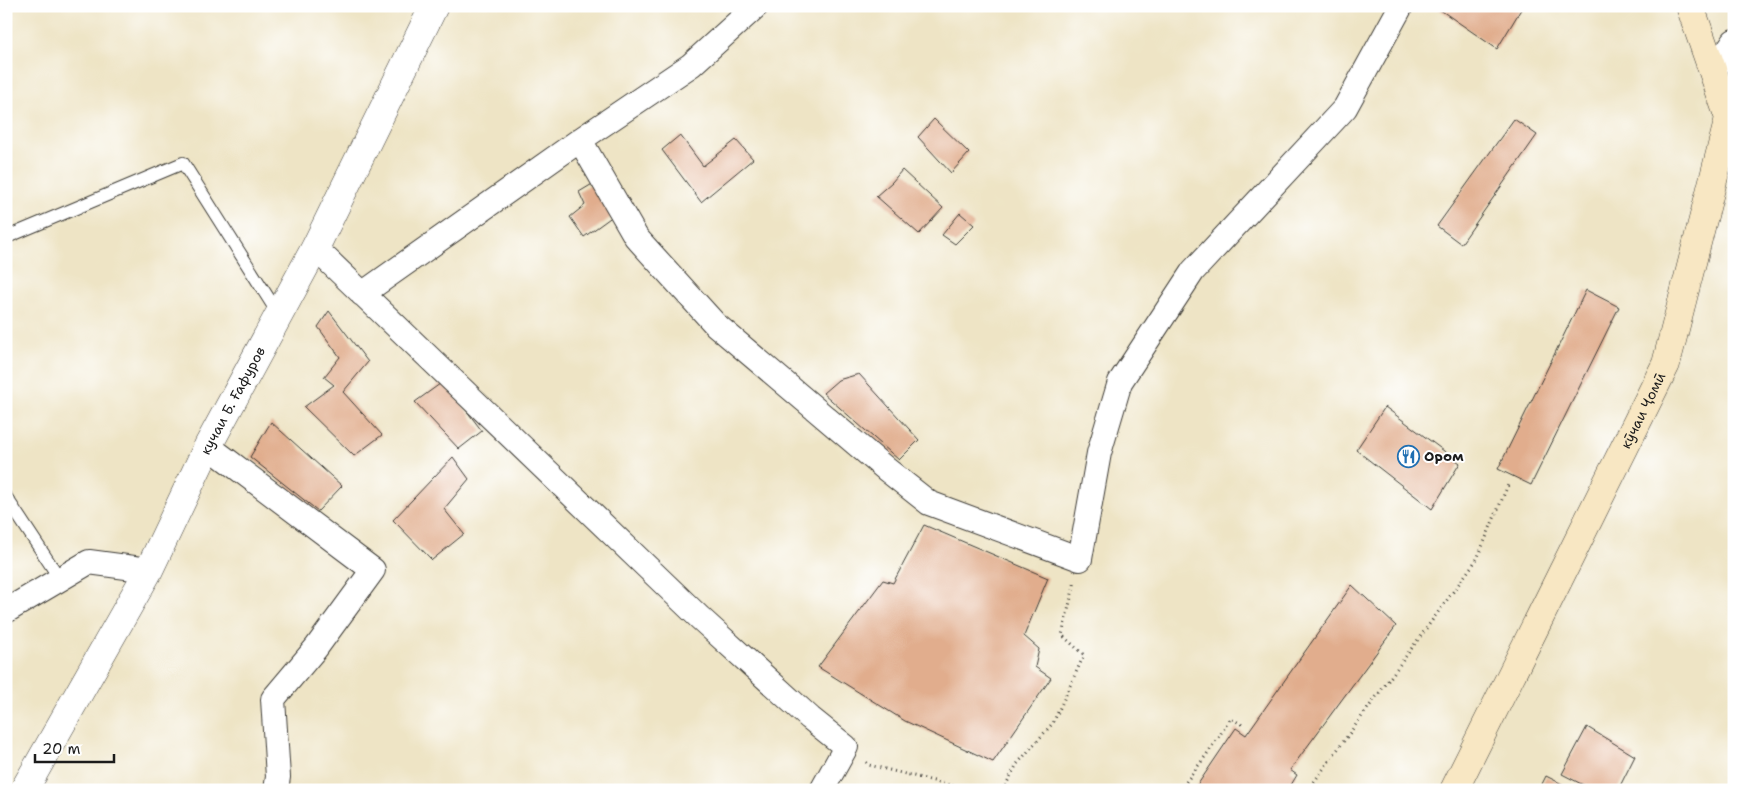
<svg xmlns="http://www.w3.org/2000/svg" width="1740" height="796" font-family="'Shantell Sans',sans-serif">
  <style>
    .building { fill: #e1ad8d }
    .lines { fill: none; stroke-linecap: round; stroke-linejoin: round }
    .service-casing { stroke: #3c3a35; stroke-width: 14 }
    .minor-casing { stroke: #3c3a35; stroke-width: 26 }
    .tertiary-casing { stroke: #3c3a35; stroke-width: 29 }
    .secondary-casing { stroke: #3c3a35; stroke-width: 29 }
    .path { stroke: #3c3a35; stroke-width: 3; stroke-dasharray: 1 4; stroke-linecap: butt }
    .service { stroke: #fff; stroke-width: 12 }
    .minor { stroke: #fff; stroke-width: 24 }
    .tertiary { stroke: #fff; stroke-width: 28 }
    .secondary { stroke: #f8e7c3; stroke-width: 28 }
    .labels { text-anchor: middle; stroke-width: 4; stroke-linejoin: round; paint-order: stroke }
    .street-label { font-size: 14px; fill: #1c1c1c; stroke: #fff }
    .poi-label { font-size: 14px; font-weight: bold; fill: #1c1c1c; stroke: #fff; text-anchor: start }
  </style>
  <rect width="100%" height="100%" fill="#fff"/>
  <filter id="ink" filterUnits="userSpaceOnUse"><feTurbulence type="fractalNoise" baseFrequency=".02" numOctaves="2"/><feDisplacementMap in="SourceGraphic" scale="10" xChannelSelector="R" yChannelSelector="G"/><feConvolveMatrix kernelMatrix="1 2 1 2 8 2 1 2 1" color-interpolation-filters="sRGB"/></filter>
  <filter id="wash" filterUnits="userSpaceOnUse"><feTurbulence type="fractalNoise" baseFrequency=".0096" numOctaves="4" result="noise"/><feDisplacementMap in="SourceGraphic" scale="20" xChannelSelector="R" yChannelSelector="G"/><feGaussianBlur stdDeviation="1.12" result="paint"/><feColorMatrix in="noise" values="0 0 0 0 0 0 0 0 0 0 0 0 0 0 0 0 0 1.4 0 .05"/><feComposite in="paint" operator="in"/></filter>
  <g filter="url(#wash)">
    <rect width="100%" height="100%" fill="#eee4c5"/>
    <g id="blocks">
      <path class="building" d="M1437,6h86l-26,43 -61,-42z
        M934,119l35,34 -18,20 -33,-36z
        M1514,119l23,16 -76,109 -24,-18z
        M680,135l23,31 33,-26 17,19 -52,43 -39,-52z
        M902,170l41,38 -24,26 -43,-38 16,-14z
        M599,180l18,33 -33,24 -14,-20 15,-12 -6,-13z
        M960,213l14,12 -19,19 -13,-9z
        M1586,290l33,17 -88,178 -33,-16z
        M329,311l39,51 -25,30 39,43 -28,21 -50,-49 30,-22 -10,-8 16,-20 -22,-30z
        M859,374l60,66 -20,20 -76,-67 15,-13z
        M444,381l38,50 -23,18 -44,-47z
        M1385,407l75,56 -28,46 -76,-59z
        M271,422l71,64 -24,25 -68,-54z
        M453,457l16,22 -25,30 20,25 -32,26 -39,-40z
        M924,525l124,53 -24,58 15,13 -4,18 16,11 -58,84 -88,-41 -87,-54 65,-87 10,3z
        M1352,585l44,41 -106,144 7,5 -9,15h-94l42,-62 10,7z
        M1587,727l48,29 -17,34h-25l-31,-16z
        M1546,776l28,14h-35z"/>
    </g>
  </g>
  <g filter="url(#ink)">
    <use href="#blocks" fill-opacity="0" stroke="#3c3a35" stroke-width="1"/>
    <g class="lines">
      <defs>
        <path id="service" d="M7,237l176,-74 96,152
          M6,497l54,82"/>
        <path id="minor" d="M1713,72l21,-31
          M580,140l56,97 79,87 171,145 43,34 151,56 19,-106 21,-71 73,-111 152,-163 56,-102
          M315,248l385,370 110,100 36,29 -24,43
          M362,294l218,-154 111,-75 65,-59
          M208,446l165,124 -57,78 -43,51 5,78 -2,13
          M6,611l83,-49 60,8"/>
        <g id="tertiary">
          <path id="s1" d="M24,790l125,-220 59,-124 107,-198 119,-242"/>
        </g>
        <g id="secondary">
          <path id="s2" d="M1454,790l212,-426 63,-246 -39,-112"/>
        </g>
      </defs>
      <use href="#service" class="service-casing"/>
      <use href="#minor" class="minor-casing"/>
      <use href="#tertiary" class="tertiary-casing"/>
      <use href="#secondary" class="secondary-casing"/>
      <path class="path" d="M866,762l3,3 101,25
        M1003,790l14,-26 36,-41 31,-68 -22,-20 13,-54
        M1180,790l27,-36 24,-36 13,8
        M1308,790l169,-231 31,-74"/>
      <use href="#service" class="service"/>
      <use href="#minor" class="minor"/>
      <use href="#tertiary" class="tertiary"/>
      <use href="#secondary" class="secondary"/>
    </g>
  </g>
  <defs>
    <symbol id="restaurant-ring" viewBox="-11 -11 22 22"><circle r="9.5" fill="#fff" stroke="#1f6fb2" stroke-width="1.5"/><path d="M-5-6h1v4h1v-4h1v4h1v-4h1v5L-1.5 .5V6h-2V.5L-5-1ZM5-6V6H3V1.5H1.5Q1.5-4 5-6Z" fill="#1f6fb2"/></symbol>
  </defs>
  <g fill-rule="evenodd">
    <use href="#restaurant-ring" x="1396" y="444" width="25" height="25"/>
  </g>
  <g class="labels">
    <g class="street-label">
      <text dy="5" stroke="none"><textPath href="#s1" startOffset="442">кучаи Б. Ғафуров</textPath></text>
      <text dy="5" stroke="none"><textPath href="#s2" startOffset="424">кӯчаи Ҷомӣ</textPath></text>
    </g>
    <g class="poi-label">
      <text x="1424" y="461">Ором</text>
    </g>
  </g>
  <rect width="1740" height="796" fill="none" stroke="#fff" stroke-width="25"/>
  <path d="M35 754v8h79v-8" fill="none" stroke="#1c1c1c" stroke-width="2.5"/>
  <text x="42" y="754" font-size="15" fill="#1c1c1c" stroke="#ffffff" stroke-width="4" paint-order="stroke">20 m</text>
</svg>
